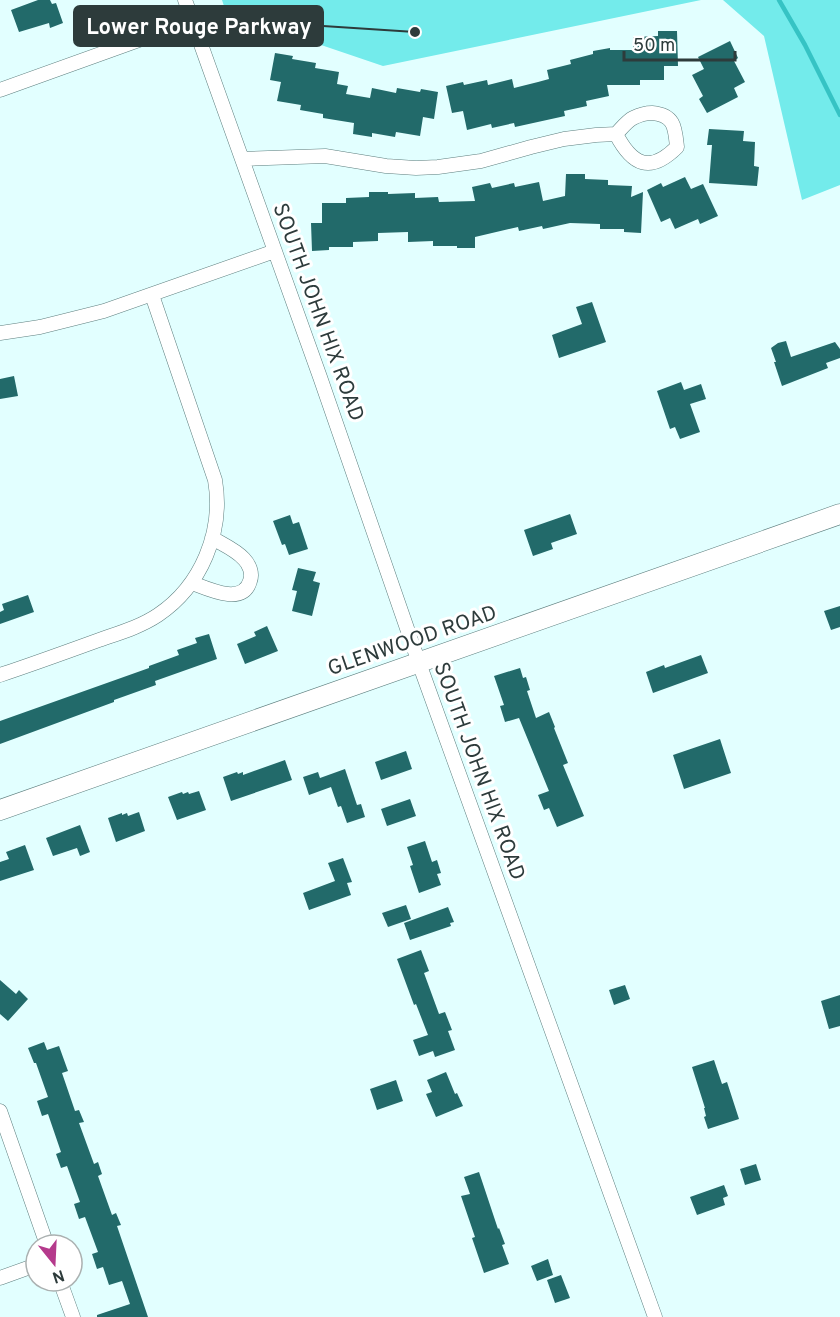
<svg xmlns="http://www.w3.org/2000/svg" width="840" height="1317" font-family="Overpass,sans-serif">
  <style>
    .green { fill: #73ebeb }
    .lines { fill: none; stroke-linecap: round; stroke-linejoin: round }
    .stream { stroke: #36c3c4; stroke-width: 4.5 }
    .building { fill: #226a6a }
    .street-casing { stroke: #5e7f7f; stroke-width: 15 }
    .secondary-casing { stroke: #5e7f7f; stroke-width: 21 }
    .street { stroke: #fff; stroke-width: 14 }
    .secondary { stroke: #fff; stroke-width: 20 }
    .labels { text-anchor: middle; stroke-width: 6; stroke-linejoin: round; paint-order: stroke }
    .street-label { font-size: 21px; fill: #2d3b3b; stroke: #fff }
    .leader { fill: none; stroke: #2d3b3b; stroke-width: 2 }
    .callout-dot { fill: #2d3b3b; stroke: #fff; stroke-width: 2 }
    .callout { fill: #2d3b3b; stroke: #2d3b3b; stroke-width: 2 }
    .callout-label { font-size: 22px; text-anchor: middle; font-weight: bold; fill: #fff }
  </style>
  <rect width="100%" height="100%" fill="#e2ffff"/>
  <path class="green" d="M222,0h479l-318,66 -112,-38 -37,8z
    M723,0h117v185l-38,15 -38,-164z"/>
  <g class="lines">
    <path class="stream" d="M779,0l26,45 35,70"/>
  </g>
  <path class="building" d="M38,0h12l2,4 4,-1 7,20 -13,5 -1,-5 -30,9 -8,-22z
    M658,31h19l1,35h-14v14h-24v5h-33l2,11 -23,5 1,5 -23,5 1,5 -50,11 -1,-4 -22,5 -1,-4 -24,6 -4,-19 -11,2 -6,-27 17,-4 1,3 23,-5 1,5 24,-6 2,9 24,-6 11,-3 -2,-9 24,-6 -1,-4 23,-6v-3l17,-3v2h23v-13l25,-1z
    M730,41l8,17 -4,3 11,21 -11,6 4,9 -31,16 -8,-14 4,-3 -11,-21 12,-6 -6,-12z
    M275,53l18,3 -1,3 24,4 -1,5 24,4 -2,12 11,2 -2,8 24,4 2,-10 24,5 1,-5 23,4 1,-3 17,3 -4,27 -11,-2 -3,19 -24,-4 -1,5 -23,-4v4l-19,-3 1,-11 -31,-5v-4l-23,-4 1,-5 -24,-4 4,-19 -11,-2z
    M709,129l35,2 -1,10 12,1 -1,24 5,1 -2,19 -48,-3 3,-38h-5z
    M566,174h19v5l23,1v5l24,1 -1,11 12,-5 -2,41 -17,-1v-3h-24v-5l-30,-1 -27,6 -1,-3 -23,5 -1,-4 -43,10v11h-18v-2h-24v-5l-25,1v-10l-30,1v8l-25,1v5h-24v3l-17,1 -1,-28h11v-20h24v-5l23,-1v-5h19v2l27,-1v5l23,-1 1,5 36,-1 -3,-14 18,-4 2,5 22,-5 1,4 24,-5 4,19 22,-5z
    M685,177l6,12 12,-5 15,32 -18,8 -2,-5 -23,10 -5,-11 -9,4 -14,-32 14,-7 2,4z
    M592,302l14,40 -47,16 -7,-23 30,-11 -6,-17z
    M786,341l5,16 44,-15 5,7v9l-14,5 2,5 -46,18 -8,-24h2l-5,-14 7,-5z
    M14,376l4,20 -18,3v-20z
    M681,382l3,8 17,-6 5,15 -16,5 10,28 -20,7 -5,-12 -5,2 -13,-38z
    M570,514l7,20 -26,9 2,6 -20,7 -9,-26z
    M290,515l3,9 6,-2 9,27 -19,6 -4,-11 -3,1 -9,-24z
    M298,568l18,4 -3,9 7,2 -8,33 -20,-5 5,-20 -5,-1z
    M28,595l6,17 -34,12v-12l4,-2 -2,-6z
    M840,606v21l-9,3 -7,-19z
    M267,626l11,25 -33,13 -8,-20 19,-8 -2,-4z
    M209,634l8,25 -62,22 1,4 -42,15v2l-114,42v-23l149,-53v-2l30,-11 -2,-5 20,-7 -2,-5z
    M701,655l7,18 -55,20 -7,-21 18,-7 1,3z
    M520,668l3,10 3,-1 4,13 -3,1 9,27 13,-6 6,15 -1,1 14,35 -5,2 21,51 -27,11 -8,-19 -5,2 -6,-15 11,-4 -30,-73 -14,4 -5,-16 4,-1 -10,-29z
    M720,739l11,34 -47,16 -11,-34z
    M406,751l6,18 -31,11 -6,-18z
    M285,760l7,20 -61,21 -8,-24 14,-5 1,2 5,-2v3z
    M345,769l12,36 4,-1 4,13 -18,6 -6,-17 -3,1 -7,-20 -22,8 -6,-18 15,-5 2,6z
    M199,791l7,19 -29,10 -9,-23 14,-5 1,2 5,-2 1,2z
    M410,799l6,17 -29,10 -6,-17z
    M139,812l6,19 -29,11 -8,-24 14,-5v2l5,-2 1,3z
    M80,825l10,27 -10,4 -3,-8 -24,8 -7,-18z
    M425,841l7,21 5,-2 4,13 -4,1 4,11 -22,8 -9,-27 3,-1 -6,-18z
    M25,845l9,25 -34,11v-19l9,-3 -3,-7z
    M343,858l9,24 -5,1 4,12 -42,15 -6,-17 32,-12 -7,-18z
    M406,905l5,14 -23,8 -6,-14z
    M448,907l6,15 -4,1 1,3 -41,14 -6,-17z
    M421,950l8,21 -5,2 15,41 6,-2 7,18 -4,1 7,19 -20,7 -2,-6 -14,5 -6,-16 15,-5 -12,-31 -2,1 -17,-46z
    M0,980l16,14 3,-4 9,9 -20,22 -8,-7z
    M625,985l5,14 -16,6 -5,-15z
    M840,995v31l-11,3 -8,-28z
    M44,1042l3,8 12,-4 9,25 -6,2 13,38 4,-1 5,12 -5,1 15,41 4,-2 4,12 -4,2 14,39 4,-2 5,12 -4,1 31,91h-51v-2l33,-11 -8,-23 -13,4 -6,-18 -6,2 -5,-15 6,-2 -13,-35 -6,2 -5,-15 6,-2 -13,-36 -6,2 -5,-14 5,-2 -13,-38 -6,2 -5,-15 11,-4 -12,-34h-2l-6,-15z
    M714,1060l8,24 5,-2 12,37 -31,10 -4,-12 2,-1 -2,-8h1l-13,-41z
    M446,1072l9,22 2,-1 6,13 -27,11 -10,-23 6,-2 -5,-12z
    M396,1080l7,21 -26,9 -7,-21z
    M756,1164l5,16 -16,5 -5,-16z
    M479,1172l19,57 1,-1 6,16 -3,1 7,19 -25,9 -12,-35 3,-1 -14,-41 9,-2 -6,-17z
    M724,1185l4,11 -5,2 2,7 -28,10 -7,-18z
    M548,1259l5,16 -16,6 -6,-15z
    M561,1275l9,23 -15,5 -8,-23z"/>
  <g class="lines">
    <defs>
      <path id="street" d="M185,0l135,377 99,286 236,654
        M0,90l192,-69
        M242,159l83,-3 61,10 30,2 22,-1 43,-6 50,-14 33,-8 32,-4 20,-1c5,-5 11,-13 17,-16 6,-3 13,-5 19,-5 23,2 23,15 25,34 -27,27 -45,18 -61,-13
        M0,333l40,-6 64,-16 171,-60
        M192,583c16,6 51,23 58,-2 3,-8 -1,-17 -6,-22 -8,-9 -22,-15 -32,-21
        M0,675c33,-11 66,-23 99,-35 20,-7 41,-13 59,-25 43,-29 66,-83 57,-135l-63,-185
        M0,1111l47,134
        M0,1278l36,-13
        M60,1281l13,36"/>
      <path id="secondary" d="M0,810l840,-296"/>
    </defs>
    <use href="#street" class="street-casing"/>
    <use href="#secondary" class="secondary-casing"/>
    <use href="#street" class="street"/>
    <use href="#secondary" class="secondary"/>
  </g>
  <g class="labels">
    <g class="street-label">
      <text transform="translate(319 312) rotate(70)" y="7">SOUTH JOHN HIX ROAD</text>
      <text transform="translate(412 640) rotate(-19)" y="7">GLENWOOD ROAD</text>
      <text transform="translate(480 771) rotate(70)" y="7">SOUTH JOHN HIX ROAD</text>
    </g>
  </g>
  <path class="leader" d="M415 32L323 26"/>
  <circle class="callout-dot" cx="415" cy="32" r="6"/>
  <rect class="callout" x="74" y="6" width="249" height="40" rx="6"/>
  <g class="callout-label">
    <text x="199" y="34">Lower Rouge Parkway</text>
  </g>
  <g transform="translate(54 1263) rotate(162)"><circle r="28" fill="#ffffff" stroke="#abb1b1" stroke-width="1.5"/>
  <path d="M0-4.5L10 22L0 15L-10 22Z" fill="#b53a8c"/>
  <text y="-9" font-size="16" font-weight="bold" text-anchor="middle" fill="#2d3b3b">N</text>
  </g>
  <path d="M624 51v9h111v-9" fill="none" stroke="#2d3b3b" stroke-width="3"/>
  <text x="633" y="51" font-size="18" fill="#2d3b3b" stroke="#ffffff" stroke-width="4.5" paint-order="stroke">50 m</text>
</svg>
